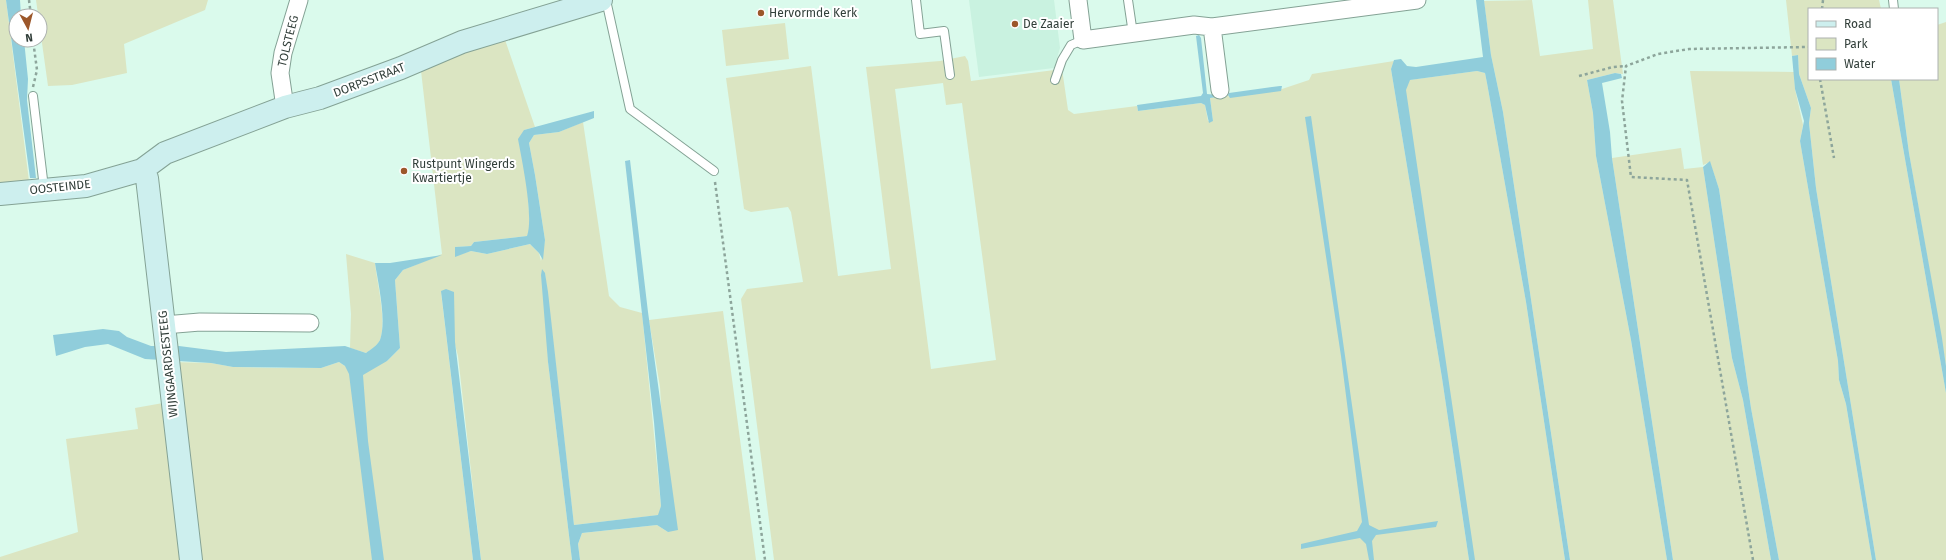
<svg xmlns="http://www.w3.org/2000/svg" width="1946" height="560" font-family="'Fira Sans',sans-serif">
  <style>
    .built { fill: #c9f2e0 }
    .green { fill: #dbe5c2; fill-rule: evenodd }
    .water { fill: #90cddb }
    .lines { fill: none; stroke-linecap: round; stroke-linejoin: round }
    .lane-casing { stroke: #84a295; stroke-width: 10 }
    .street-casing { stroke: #84a295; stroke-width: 19 }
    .secondary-casing { stroke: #84a295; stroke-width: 24 }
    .path { stroke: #8da59b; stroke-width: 2.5; stroke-dasharray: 3 3; stroke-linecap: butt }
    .lane { stroke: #fff; stroke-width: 8 }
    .street { stroke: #fff; stroke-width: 17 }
    .secondary { stroke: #cdefee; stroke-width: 22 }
    .poi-dot { fill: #9c572a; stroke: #fff; stroke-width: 1.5 }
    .labels { text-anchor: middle; stroke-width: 4; stroke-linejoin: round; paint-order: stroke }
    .poi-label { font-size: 12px; fill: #323f3a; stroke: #fff; text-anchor: start }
    .street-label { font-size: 12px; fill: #323f3a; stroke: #fff }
  </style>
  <rect width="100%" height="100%" fill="#dafaec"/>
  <path class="built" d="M969,0h85l6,48 -6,20 -75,9z"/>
  <path class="green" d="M0,0h6l23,181 -29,2z
    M36,0h172l-3,10 -81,34 3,29 -55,12 -24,1z
    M1532,0l8,56 53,-7 -5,-49h25l10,74 -8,-1 -28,7 6,33 3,43 35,184 36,220h-97l-67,-448 -12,-57 -7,-54z
    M1786,0h93l2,9h-72v70h82l55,314v167h-70l-60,-372 -7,-65 2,-15 -12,-34 -1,-19 -6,1z
    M1946,22v344l-37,-213 -10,-74h38v-54z
    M785,23l4,36 -63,7 -4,-36z
    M503,34l32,93 -11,3 6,99 -3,7 -53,6 -3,4 -16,1v9l16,-5 16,3 43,-10 9,9 2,8 4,-21 -10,-65 -6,-32 5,-8 25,-3 24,-10 26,174 11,11 22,6 19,193 -2,9 -85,10 -29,-252 3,89 24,198h-91l-23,-204 -17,-64 32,268h-277l-25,-198 40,1 22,4 44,1h44l18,-6 6,4 42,-5 13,-13 -5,-68 8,-10 39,-16 -22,-192z
    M965,56l3,5 3,20 91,-12 6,41 6,4 63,-8 1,5 63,-8 4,2 3,16h5l-3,-23 18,-3 1,2 53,-8 27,-9 3,-6 82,-13 -3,8 51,309 27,182h-695l-33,-261 6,-10 56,-7 -12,-70 -3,-5 -37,5 -7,-3 -18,-131 85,-12 27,210 53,-7 -25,-202 74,-6zM943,83l3,22 16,-2 34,257 -65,9 -36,-280z
    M1477,71l8,2 2,10 39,219 39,258h-91l-76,-488 8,17 3,-9z
    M1690,71l104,1 1,17 8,36 -3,16 38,220 1,19 7,24 26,156h-93l-28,-152 -32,-219 -9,-27 -7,3z
    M1681,148l3,21 19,-2 29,191 11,42 28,160h-98l-61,-402z
    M346,254l29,9c2,20 12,58 5,77 -3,6 -9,10 -14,13l-16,-5 1,-34z
    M723,311l33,249h-176l-2,-16 4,-11 75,-8 11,7 -8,-145 -11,-67z
    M163,403l17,157h-180v-3l78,-25 -12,-93 72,-10 -3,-21z"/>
  <path class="water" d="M6,0h14l1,16h-5v24h8l4,39 -1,21 9,78h-6z
    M1476,0h8l7,55 12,57 67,448h-5l-39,-258 -39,-219 -2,-10 -8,-2 -67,9 -4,10 69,470h-6l-27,-182 -51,-309 3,-9 7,-1 6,7 9,1 67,-10z
    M1199,35l2,3 6,56 10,1v2l-7,1 3,23 -4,2 -4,-18 -4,-2 -63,8 -1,-6 64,-9 2,-3 -7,-57z
    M1798,55l1,19 12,34 -2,15 7,65 60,372h-4l-26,-156 -7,-24 -1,-19 -38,-220 4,-20 -9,-32 -3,-33z
    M1615,73l6,1 1,4 -20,5 8,49 2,26 61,402h-6l-36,-220 -35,-184 -3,-43 -6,-33z
    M1891,79h8l10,74 33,185 4,28v27z
    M1280,86h2l-1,5 -51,7 -2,-3 1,-2z
    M594,111v7l-35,14 -25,3 -5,8 6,32 10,65 -2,20 -4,-7 -9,-9 -43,10 -16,-3 -16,6v-10l16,-1 3,-4 53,-6c7,-19 -5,-75 -9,-97l6,-9z
    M1311,116l58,409 10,5 59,-9 -2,6 -60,8 -4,6 2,19h-5l-3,-16 -6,-6 -59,11v-5l56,-13 5,-9 -21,-166 -36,-239z
    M630,160l18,152 30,218 -10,2 -11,-7 -75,8 -4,11 2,16h-8l-24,-198 -7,-87 1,-6 3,4 3,19 26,233 84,-10 3,-9 -7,-84 -29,-261z
    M1710,161l9,28 32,219 28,152h-8l-28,-160 -11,-42 -29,-191z
    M442,255l-39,15 -8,10 5,68 -13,13 -24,14 5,66 16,119h-12l-23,-186 -4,-8 -6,-4 -18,6 -88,-1 -22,-4 -66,-4 -37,-15 -23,3 -29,9 -3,-21 50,-6 16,2 8,6 24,9h28l47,6 119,-6 21,7c5,-4 11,-7 14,-13 7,-19 -2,-57 -5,-77h15z
    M446,289l8,3 1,50 26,218h-8l-32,-269z"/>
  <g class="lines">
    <defs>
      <path id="lane" d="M606,0l24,109 84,62
        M916,0l4,34 24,-3 6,44
        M1128,0l5,34
        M1893,0l1,9
        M1055,80l7,-20 9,-15 12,-5
        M33,96l11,92"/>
      <path id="street" d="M1078,0l5,40 111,-15 18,2 205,-27
        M1212,27l8,63
        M285,107l-5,-34 3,-20 16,-53
        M164,325l36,-3 110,1"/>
      <path id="secondary" d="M142,170l5,8 44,382
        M0,194l86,-8 56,-16 23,-17 120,-46 35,-9 81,-30 61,-26 139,-42"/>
    </defs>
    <use href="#lane" class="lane-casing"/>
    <use href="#street" class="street-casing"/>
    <use href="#secondary" class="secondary-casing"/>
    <path class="path" d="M29,0l2,16
      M1822,9l1,-9
      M1579,76l34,-9 13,-1
      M1820,79l14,79
      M33,87l4,-17 -4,-30
      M715,182l50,378
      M1753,560l-66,-380 -56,-3 -9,-76 4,-35 32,-12 31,-5 120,-2"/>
    <use href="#lane" class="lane"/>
    <use href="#street" class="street"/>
    <use href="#secondary" class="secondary"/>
  </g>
  <g class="poi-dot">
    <circle cx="761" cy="13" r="4"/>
    <circle cx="1015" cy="24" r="4"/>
    <circle cx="404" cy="171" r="4"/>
  </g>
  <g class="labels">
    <g class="poi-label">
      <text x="769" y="17">Hervormde Kerk</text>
      <text x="1023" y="28">De Zaaier</text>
      <text x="412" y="168">Rustpunt Wingerds<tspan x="412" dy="14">Kwartiertje</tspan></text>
    </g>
    <g class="street-label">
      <text transform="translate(288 41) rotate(-76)" y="4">TOLSTEEG</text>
      <text transform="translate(369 80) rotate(-21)" y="4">DORPSSTRAAT</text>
      <text transform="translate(60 187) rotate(-6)" y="4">OOSTEINDE</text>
      <text transform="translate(168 364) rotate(-96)" y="4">WIJNGAARDSESTEEG</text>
    </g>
  </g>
  <rect x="1808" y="8" width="130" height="72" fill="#ffffff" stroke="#adb2b0"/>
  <rect x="1816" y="21" width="20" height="6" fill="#cdefee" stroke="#adb2b0"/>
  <text x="1844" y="28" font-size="12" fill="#323f3a">Road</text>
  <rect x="1816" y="38" width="20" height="12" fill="#dbe5c2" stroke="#adb2b0"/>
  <text x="1844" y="48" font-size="12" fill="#323f3a">Park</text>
  <rect x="1816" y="58" width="20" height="12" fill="#90cddb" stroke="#adb2b0"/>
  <text x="1844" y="68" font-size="12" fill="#323f3a">Water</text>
  <g transform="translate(28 28) rotate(173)"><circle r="19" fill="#ffffff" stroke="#adb2b0"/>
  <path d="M0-3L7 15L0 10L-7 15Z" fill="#9c572a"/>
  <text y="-6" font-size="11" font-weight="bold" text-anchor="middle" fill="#323f3a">N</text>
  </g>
</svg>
